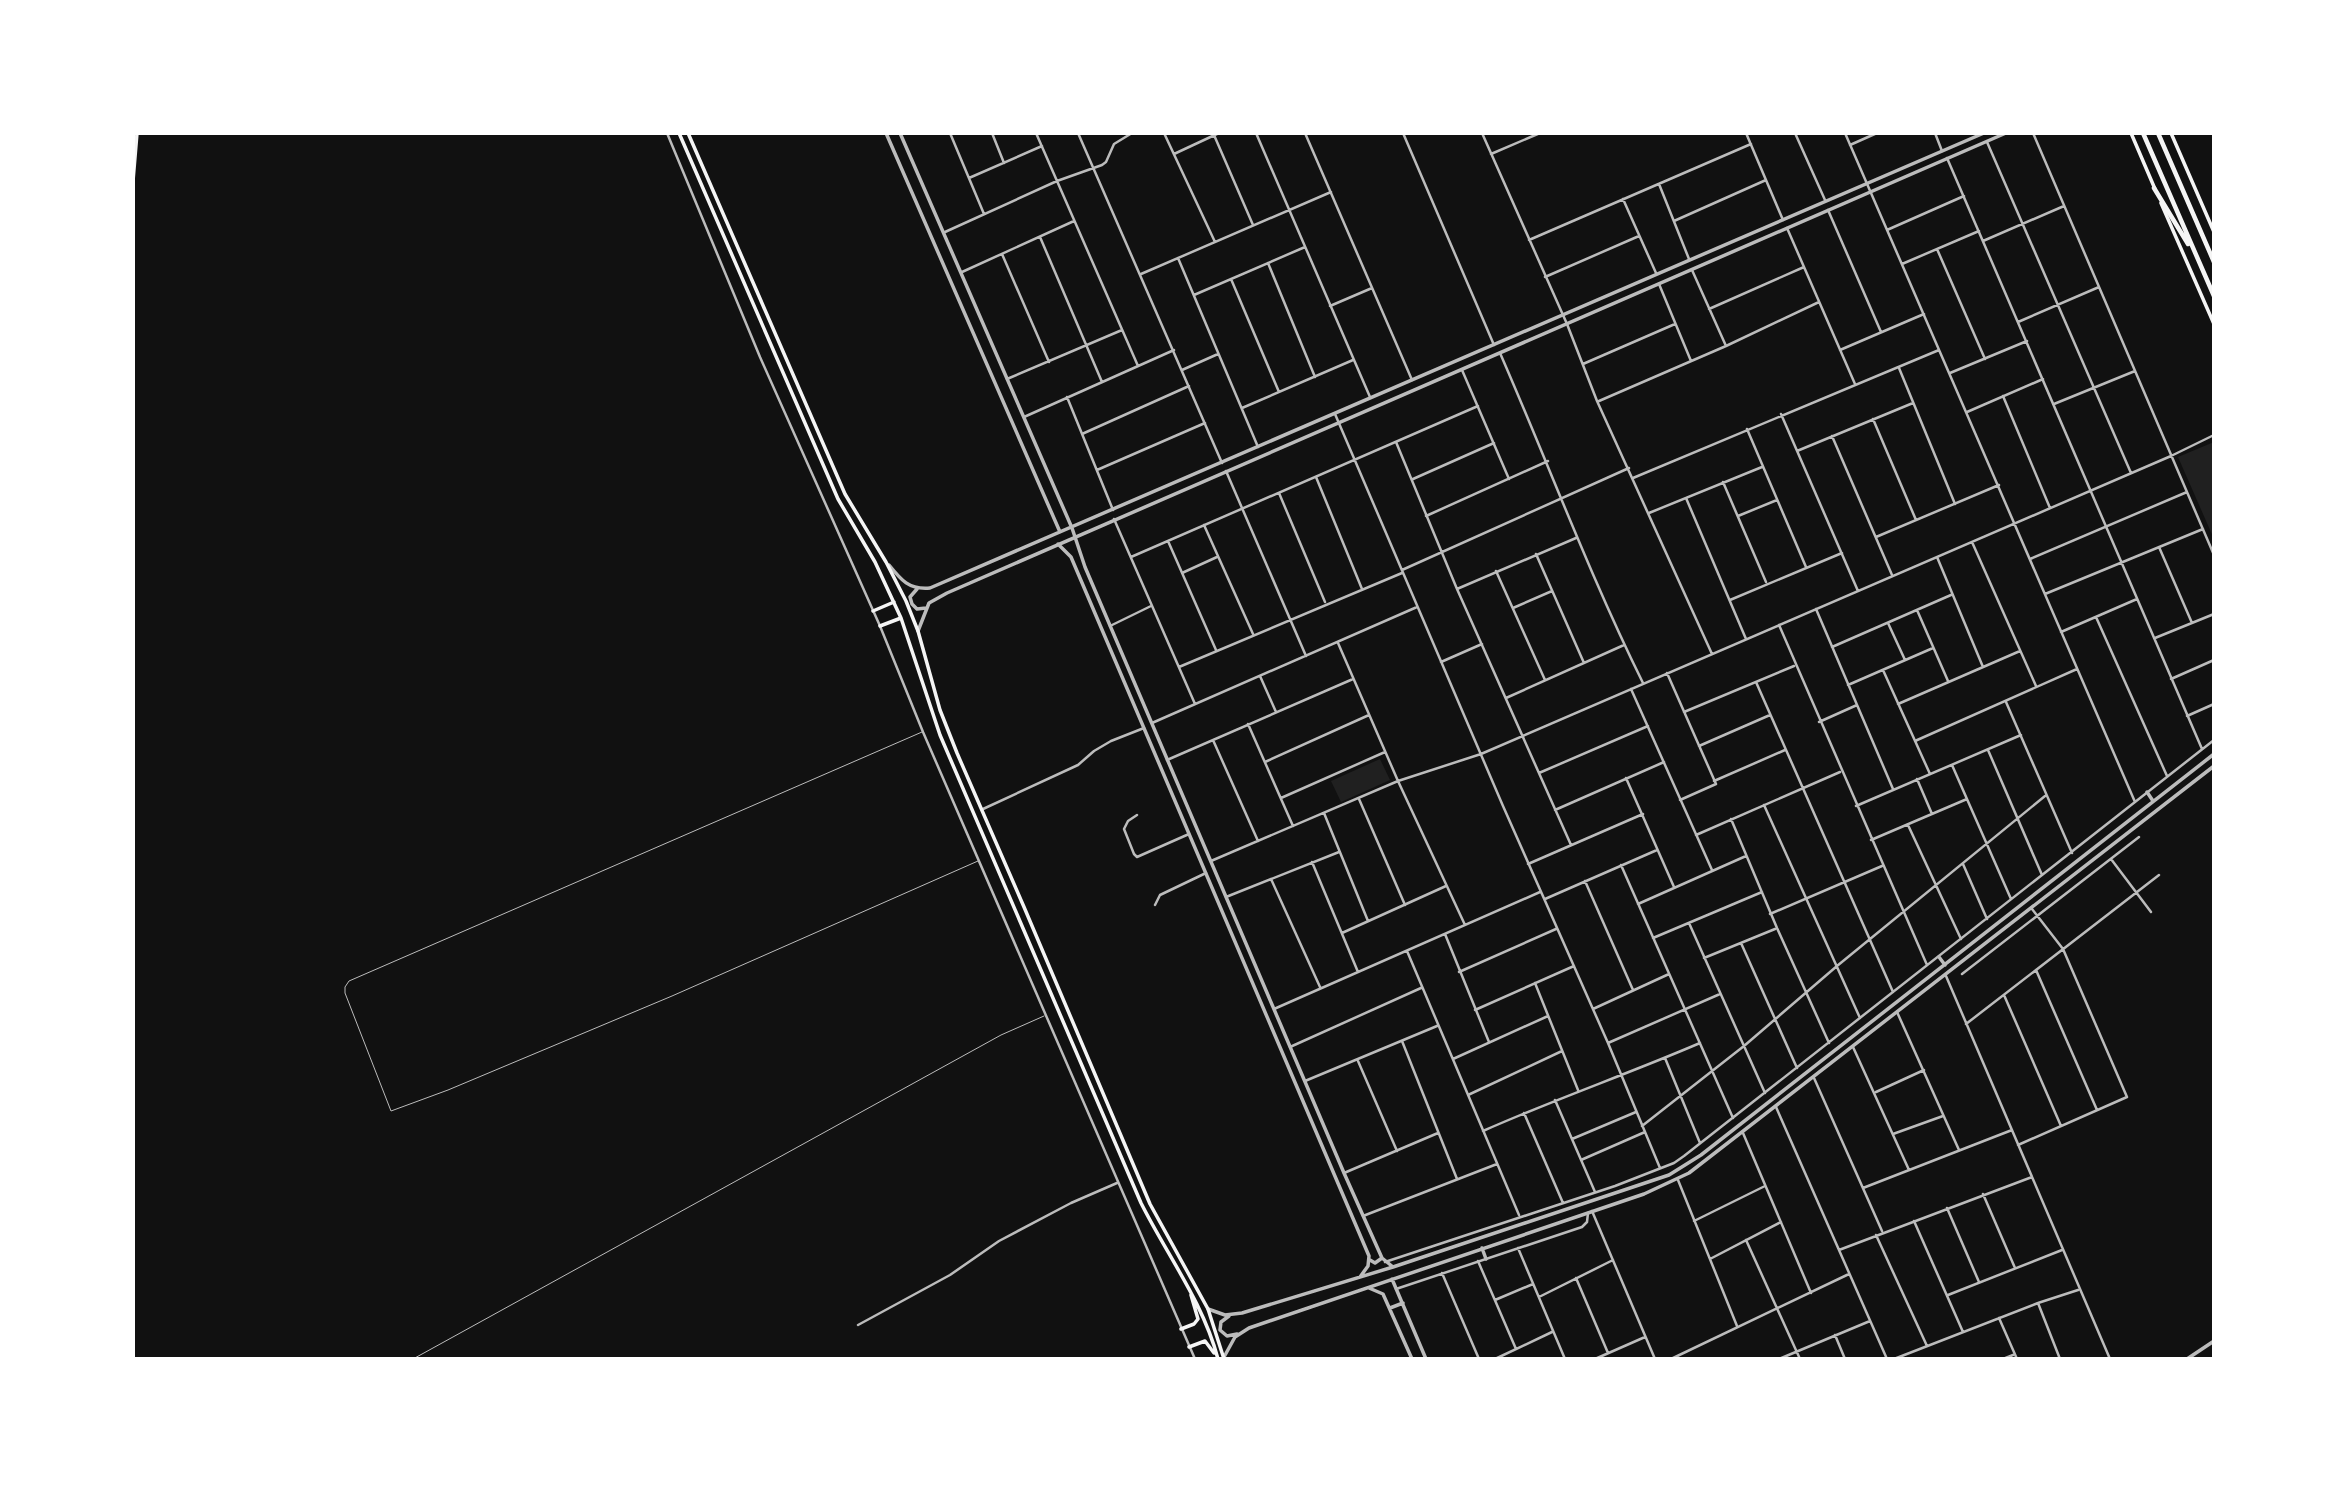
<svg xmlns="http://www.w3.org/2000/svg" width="2347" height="1492" font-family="'Roboto Serif',serif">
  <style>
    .green { fill: #202020 }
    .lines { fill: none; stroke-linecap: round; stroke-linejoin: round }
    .service { stroke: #bcbcbc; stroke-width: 1 }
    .minor { stroke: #bcbcbc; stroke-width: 2.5 }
    .tertiary { stroke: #bcbcbc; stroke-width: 3.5 }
    .secondary { stroke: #f5f5f5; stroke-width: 3.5 }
    .primary { stroke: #f5f5f5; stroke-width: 3.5 }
    .trunk { stroke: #f5f5f5; stroke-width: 4.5 }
  </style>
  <rect width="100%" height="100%" fill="#111"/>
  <path class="green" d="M2214,442v97l-36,-82z
    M1380,759l10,21 -49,22 -10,-21z"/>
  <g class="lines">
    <path class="service" d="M922,732l-573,249 -4,6v6l46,118 57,-21 224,-94 306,-135
      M413,1359l588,-324 43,-19"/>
    <path class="minor" d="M667,133l93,224 120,269 43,106 272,627
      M950,133l34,81
      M992,133l12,30
      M1036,133l102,233
      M1078,133l144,330
      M1164,133l51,109
      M1256,133l114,264
      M1305,133l107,247
      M1403,133l91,212
      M1482,133l85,191 30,77 115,253
      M1746,133l37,87
      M1795,133l30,67
      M1845,133l290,669
      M1935,133l7,18
      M2033,133l181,422
      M1214,135l39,90
      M1987,142l144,331
      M1850,145l27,-12
      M1174,154l45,-21
      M1491,154l49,-21
      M1947,158l255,591
      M969,178l73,-32
      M1659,184l30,75
      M1623,199l33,74
      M1828,210l53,122
      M1674,221l92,-41
      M1787,228l68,156
      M1887,230l77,-34
      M945,232l112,-51 45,-16 4,-3 8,-18 18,-11
      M1040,237l62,145
      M1529,240l222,-96
      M1983,241l81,-35
      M1937,249l48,110
      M1002,254l47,108
      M1178,258l80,189
      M1268,263l47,114
      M1902,264l77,-33
      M1692,270l34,76
      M962,272l112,-51
      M1141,274l190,-82
      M1545,277l94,-41
      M1231,279l48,113
      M1659,284l32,77
      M1194,295l111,-48
      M1330,306l42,-18
      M1709,309l95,-42
      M2018,322l81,-35
      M1840,350l84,-36
      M1500,353c48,110 90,223 143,330
      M1583,364l92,-40
      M1899,368l56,136
      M1182,370l36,-16
      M1462,370l47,109
      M1950,373l77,-32
      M1007,379l115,-49
      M2003,396l47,112
      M1067,397l46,113
      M1599,401l127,-55 93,-44
      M2054,404l81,-33
      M1242,408l111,-48
      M1967,412l76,-33
      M1335,414l168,392 105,237 52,125
      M1781,414l77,177
      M1024,417l150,-67
      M1873,419l43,101
      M1747,429l59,138
      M1082,434l107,-48
      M1832,436l60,139
      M1396,442l61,147 114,256
      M1797,451l116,-48
      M1097,470l108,-47
      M1226,471l80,185
      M1316,477l46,112
      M1633,478l306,-128
      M1413,479l81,-36
      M1723,482l43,100
      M1279,493l46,109
      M1686,498l60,141
      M1649,513l113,-46
      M1426,516l122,-55
      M1738,516l39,-16
      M1114,519l81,185
      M1204,525l49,109
      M1876,537l123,-52
      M1168,541l48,109
      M1972,542l64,144
      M2159,547l33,76
      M1536,554l48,109
      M1131,557l347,-151
      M1937,557l46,110
      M2030,559l157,-67
      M1402,570l227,-102
      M1496,571l49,109
      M1182,573l35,-16
      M1457,589l119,-51
      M2045,594l158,-65
      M1730,600l112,-47
      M1513,608l39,-17
      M1816,609l77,180
      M1917,610l31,71
      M2096,617l71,159
      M1888,623l17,37
      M1779,625l148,340
      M1110,626l41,-20
      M2061,632l76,-33
      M2155,638l59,-24
      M1338,643l60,138 67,144
      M1832,647l119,-52
      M1441,662l41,-18
      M1179,667l223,-94
      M1883,670l47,104
      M1667,673l49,111 -36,16
      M1260,676l16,36
      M2171,679l43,-19
      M1756,682l137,310
      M1848,685l85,-37
      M1631,689l81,181
      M1506,698l118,-53
      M2006,702l66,151
      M1898,704l122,-53
      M1684,712l110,-46
      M2187,716l27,-12
      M1819,722l38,-17
      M1152,723l265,-116
      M1248,724l45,102
      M1213,740l45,101
      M1915,741l162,-72
      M1699,746l71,-31
      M1988,750l54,125
      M1167,760l186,-81
      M1265,762l104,-47
      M1952,765l59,134
      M1539,773l109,-47
      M1626,778l48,109
      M1917,779l15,35
      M1714,781l71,-31
      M1281,798l104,-46
      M1359,799l46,106
      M1764,805l96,213
      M1856,806l165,-71
      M983,809l95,-44 16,-14 17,-10 33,-13
      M1555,810l109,-48
      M1324,813l44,108
      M1137,815l-9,6 -4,8 10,25 3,3 52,-23
      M1731,819l46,109 52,115
      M1908,825l53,114
      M1696,835l144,-63
      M1871,840l96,-41
      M2111,859l40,53
      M1211,861l187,-80 83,-27 690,-298 43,-21
      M1312,862l46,110
      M1528,864l115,-50
      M1963,864l24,55
      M1621,865l112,253
      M1271,879l49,108
      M1585,881l48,109
      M1226,897l113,-45
      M1545,899l112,-49
      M1638,904l108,-48
      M1155,905l5,-10 46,-22
      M1770,914l112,-48
      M1689,923l76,170
      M1342,933l104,-47
      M1445,934l44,108
      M1653,938l109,-46
      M1741,943l56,125
      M1407,951l112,264
      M1704,958l71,-29
      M2036,970l61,140
      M1459,972l97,-43
      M1962,974l177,-137
      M1946,976l164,383
      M1535,983l43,107
      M2004,995l57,131
      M1274,1009l266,-117
      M1593,1009l76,-35
      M1475,1010l99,-44
      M1897,1012l62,138
      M1966,1024l193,-149
      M1402,1041l55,138
      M1608,1043l112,-49
      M1290,1047l131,-59
      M1853,1047l56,123
      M1665,1058l35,85
      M1453,1059l95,-43
      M1358,1061l39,90
      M1814,1078l68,153
      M1305,1081l132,-55
      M1876,1092l48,-22
      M1468,1095l94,-44
      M1555,1100l40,92
      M1776,1107l111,252
      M1524,1113l39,90
      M1642,1126l102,-80 93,-80 208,-170
      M1483,1131c72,-32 145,-57 217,-88
      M1743,1133l68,160
      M1893,1134l50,-18
      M1572,1139l64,-27
      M2018,1145l109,-48 -64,-148 -31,-40
      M1581,1160l64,-28
      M1344,1173l94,-40
      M1678,1180l59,146
      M1863,1188l149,-58
      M1983,1194l32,74
      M1947,1208l32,74
      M1592,1211l63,148
      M1363,1216l134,-52
      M1694,1221l71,-35
      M1914,1221l49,111
      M1876,1235l51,111
      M1746,1240l54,119
      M1518,1248l47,111
      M1839,1250l193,-73
      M1710,1259l71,-37
      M1478,1261l38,88
      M1385,1262l230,-76 59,-23 10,-7 530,-416
      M1442,1273l37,86
      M1576,1278l32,75
      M1396,1289l186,-62 5,-5 1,-9
      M1948,1295l114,-45
      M1539,1297l74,-37
      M1495,1300l38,-16
      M2038,1303l22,56
      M1999,1318l18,41
      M858,1325l92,-50 49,-34 72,-38 46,-20
      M1835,1335l10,24
      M1495,1359l57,-27
      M1595,1359l50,-22
      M1671,1359l178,-85
      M1779,1359l91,-38
      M1894,1359l144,-56 40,-13
      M2003,1359l10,-4"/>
    <path class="tertiary" d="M886,133l174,399
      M900,133l172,395 13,39 259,606 38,85 11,9
      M1058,544l13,13 298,699 -1,10 -8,11
      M889,565c12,15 20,25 41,23l1054,-455
      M917,589l-7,8 2,7 5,5 9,-1
      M918,631l11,-28 18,-10 1059,-460
      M2147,792l6,9
      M1939,957l6,8
      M1482,1248l4,11
      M1370,1260l5,3 7,-5
      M1392,1279l34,80
      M1369,1288l14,6 29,65
      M1390,1308l13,-5
      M1208,1309l17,6 17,-2 151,-46 276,-92 32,-20 513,-401
      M1229,1316l-8,6 -1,8 7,6 10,-2
      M1224,1357l11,-20 14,-9 395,-134 45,-21 525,-407
      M2187,1359l27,-18"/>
    <path class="secondary" d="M679,133l159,366 37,63 26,56 39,117 201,468c26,52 62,99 77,156
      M688,133l157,361 41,68 20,39 12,30 22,79 17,43 67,154 126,297 58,105 16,50
      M2131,133l24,56
      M2171,133l43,99
      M2161,203l53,121
      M873,611l21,-9
      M880,626l21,-8
      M1181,1329l13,-5 4,-5 -7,-24
      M1189,1347l16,-6 9,12"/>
    <path class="primary" d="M133,181l4,-48"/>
    <path class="trunk" d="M2143,133l71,163
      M2158,133l56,129
      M2154,188l34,56"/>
  </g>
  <rect width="2347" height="1492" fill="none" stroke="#ffffff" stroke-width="270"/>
</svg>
